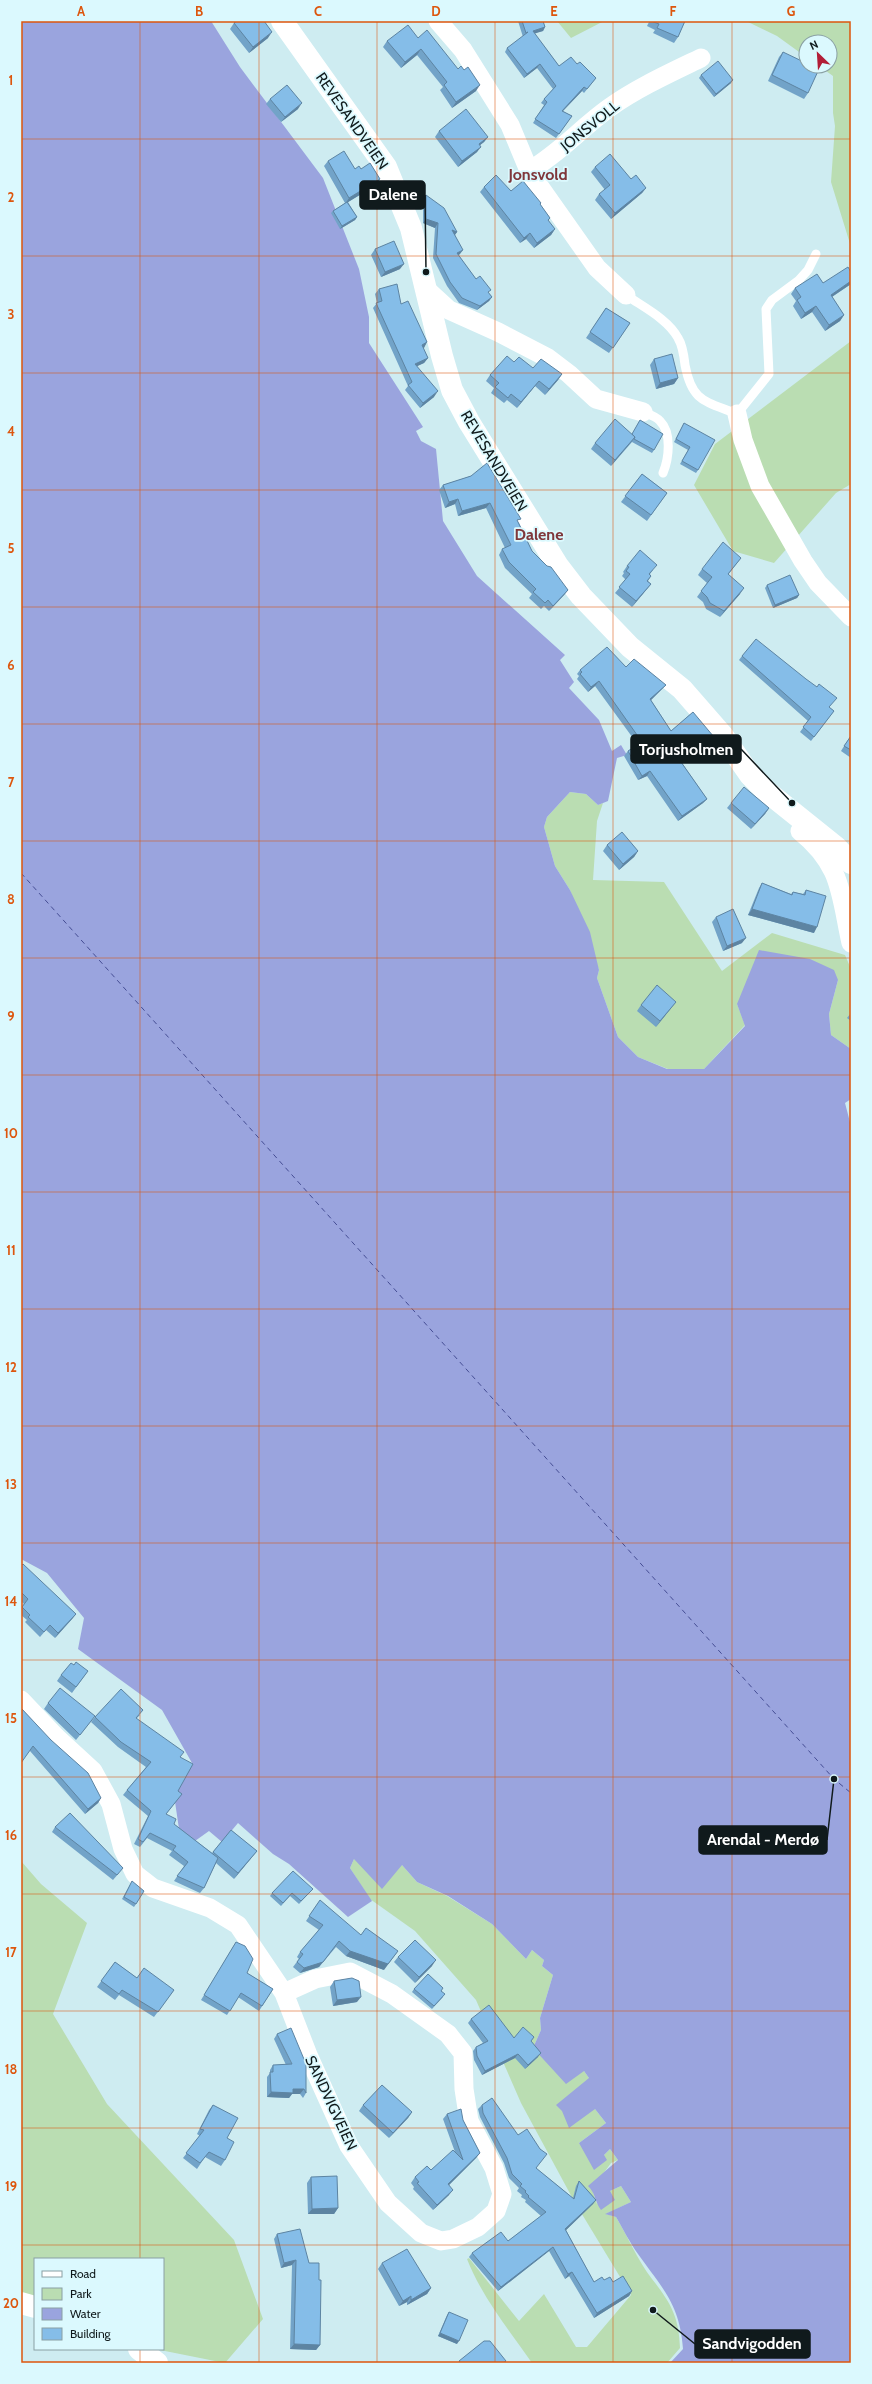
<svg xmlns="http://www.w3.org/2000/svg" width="872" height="2384" font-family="Cabin,sans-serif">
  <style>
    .green { fill: #baddb2 }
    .water { fill: #9aa4de }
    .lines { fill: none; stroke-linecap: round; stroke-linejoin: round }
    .ferry { stroke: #454d94; stroke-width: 1; stroke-dasharray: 5 4; stroke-linecap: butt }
    .lane { stroke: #fff; stroke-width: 9 }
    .street { stroke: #fff; stroke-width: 19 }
    .secondary { stroke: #fff; stroke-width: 22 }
    .wall { fill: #72a3c8 }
    .shaded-wall { fill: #5d84a2 }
    .building { fill: #85bde8; stroke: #5d84a2 }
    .grid { fill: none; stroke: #dd560d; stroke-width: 1; stroke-opacity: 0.55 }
    .labels { text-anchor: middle; stroke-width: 3.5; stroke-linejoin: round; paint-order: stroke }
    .street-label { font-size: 15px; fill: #101a1c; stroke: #dbf9fe }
    .neighbourhood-label { font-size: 16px; font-weight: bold; fill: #7f373b; stroke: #dbf9fe }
    .leader { fill: none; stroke: #101a1c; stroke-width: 1.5 }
    .callout-dot { fill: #101a1c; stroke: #dbf9fe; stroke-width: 1.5 }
    .callout { fill: #101a1c; stroke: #101a1c; stroke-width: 1.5 }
    .callout-label { font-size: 16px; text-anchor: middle; font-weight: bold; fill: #fff }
    .neatline { fill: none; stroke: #dd560d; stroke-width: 1.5 }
    .grid-label { font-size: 13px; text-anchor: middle; font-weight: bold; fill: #dd560d }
  </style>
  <rect width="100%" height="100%" fill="#ceecf1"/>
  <path class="green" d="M557,21h47l-33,17z
    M746,21h105v226l-20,-65 4,-56 -2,-13v-37l-14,-10h11v-24h-24v15l-29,-21z
    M851,341v143l-15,9 -62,70 -41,-12 -39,-66 21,-41z
    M570,792l16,2 12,11 5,-2 -6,18 -4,59 71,2 58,89 50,-38 73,22 6,14v80l-20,-14 -2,-21 9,-34 -101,24 8,21 -41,44h-36l-30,-12 -20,-20 -21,-59 2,-8 -29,-80 -15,-24 -11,-39 3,-10z
    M354,1859l48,6 15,17 30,14 45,28 34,35 6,-9 12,10 -2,6 11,9 -13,43 1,12 -8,18 51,23 5,7 6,31 11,14 -27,20 25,12 6,-6 8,11 -7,3 -19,26 5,15 13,-13 11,-5 10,16 -25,12 10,3c12,20 22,44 36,62 18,23 27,37 28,69l-13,15h-135c-23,-33 -50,-66 -65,-104l2,-1 50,63 25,-27 32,53h11l44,-52 -57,-94 -53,-98 -45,-103 -61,-69 -45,-32 -20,-31z
    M21,1861l20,23 46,39 -34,91 54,90 127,136 29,79 -38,44 -70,-14h8v-90h-128v45l-14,-7z"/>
  <path class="water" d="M21,21h190l29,46 83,111 36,91 10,48v26l54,84 -7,4 5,10 15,8 7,72 34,55 88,79 -5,5 14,22 -5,6 30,32 13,31 9,-6 6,10 -10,3 -9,43 -10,4 -12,-11 -16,-2 -23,25 -3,10 11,39 15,24 20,42 9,38 -2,8 21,59 20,20 29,12h37l41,-43 -8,-22 22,-54 51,9 24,11 4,10 -9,34 2,21 20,14v50l-6,4 6,23v1237h-181l13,-14c-3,-45 -21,-61 -45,-95 -8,-11 -15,-25 -22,-37l-11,-3 26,-12 -10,-16 -11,5 5,9 -14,10c-6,-8 -6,-18 -13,-24l30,-26 -8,-11 -6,6 3,5 -13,10 -15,-27 27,-20 -11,-14 -26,19 -7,-17 -6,-6 33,-27 -5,-7 -18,13 -33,-36 8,-18 -1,-12 13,-43 -11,-9 2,-6 -12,-10 -6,9 -34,-35 -44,-28 -31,-14 -15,-17 -20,24 -28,-30 -4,9 22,33 -24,16 -59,-53 -16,-10 -35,-31 -16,19 -13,-11 -14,10 -16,-12 -5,-34 18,-32 -30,-53 -84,-61 6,-31 -37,-45 -26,-14z"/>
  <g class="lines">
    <path class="ferry" d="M21,873l813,906 17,14"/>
    <path class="lane" d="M626,295c17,12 42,24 52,43 5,8 6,18 7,27 7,37 20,36 52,49l32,-40 -3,-65 6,-9 27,-20 9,-10 8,-16
      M643,412c5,2 13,4 17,9 12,12 9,37 3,52"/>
    <path class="street" d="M438,21l25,29 47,75 20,48 67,95 29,27
      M529,171c32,-19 52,-43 80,-63 28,-20 61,-35 92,-50
      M426,289l23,21 49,22 50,26 21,16 27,25 47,13
      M737,414l6,26 17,46 43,75 15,22 33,34
      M800,831c42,34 40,62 51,112
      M21,1700l35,37 37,34 18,33 12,45 12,25 18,14 57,20 28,17 46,68 24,62 41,91 39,57 33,30 20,8 12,-2 25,-12 18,-16 6,-17 -8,-26 -25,-47 -5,-32 -1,-36 -15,-19 -56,-40 -42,-22 -35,7 -31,14"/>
    <path class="secondary" d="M282,21l104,146 25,61 31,128 10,34 17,32 89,144 23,30 49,51 52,42 41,47 27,39 15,15 71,57 15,16
      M21,2303l14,4
      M139,2349l18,14"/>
  </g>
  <path class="wall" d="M518,21h25l2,6 -2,4 -9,2 25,33 18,-2 19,14 -12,15 -2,-2 -19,20 9,5 -16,22 -23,-15 11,-18 -3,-2 3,-4 9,-10 -16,-21 -13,10 -19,-26 2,-4 16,-11z
    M646,21h39l-7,16 -4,6 -21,-10 2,-3 -8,-4 2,-4z
    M234,23l34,15 -19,15 -19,-24z
    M418,38l58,53 -24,17 -12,-18 3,-3 -26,-32 -16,13 -18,-21 4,-6z
    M783,52l25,41 -4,6 -36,-18 11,-24z
    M701,75l30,8 -17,14 -15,-19z
    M270,99l28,10 -17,13 -15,-18z
    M439,131l49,6 -4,5 -4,3 -3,7 -19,15 -23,-30z
    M328,161l27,8h6l15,16 -28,17 9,15 -2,3 -15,9 -9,-16 2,-2 12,-8 -21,-37z
    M595,167l36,12 15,9 -4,5 -31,26 -16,-19 4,-6 6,-4 -14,-18z
    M484,187l27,4 29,14 10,13 -2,3 7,8 -4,6 -17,13 -8,-9 -6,4 -40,-51z
    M426,195l31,37 -2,3 5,19 -2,1 18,24 16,18 -3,4 -12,9 -18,-7 -12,-17 -14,-28 2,-30 -12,-5v-24z
    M375,249l25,20 -19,8 -10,-22z
    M851,281v3l-19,13 12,18 -4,6 -15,10 -13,-19 -11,7 -8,-13 3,-5 -5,-7 4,-6 28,-5z
    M379,289l22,15 26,38 -4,6 5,10 -4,5 -7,3 17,31 -14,11 -15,-18 3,-4 -35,-78 4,-5 -2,-9z
    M606,308l24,15 -21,30 -23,-15z
    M654,359l24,19 -4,6 -18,5 -6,-24z
    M514,362l19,6 29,6 -4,6 -13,15 -10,-9 -18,22 -10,-8 -3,3 -13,-10 3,-5 -8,-7 4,-6z
    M640,420l14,30 -2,3 -20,-11 -21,24 -20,-17 4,-6 37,-9z
    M684,423l14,47 -2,3 -16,-9 8,-14 -14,-8z
    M642,474l25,19 -20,28 -26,-19z
    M471,476l48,47 13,28 36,39 -4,5 -15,16 -5,-5 -3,3 -12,-11 3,-4 -27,-26 -6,-13 3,-6 3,-1 -19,-40 -28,8 -3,-12 -10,4 -6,-18 4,-5z
    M741,558l-13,17 12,19 -20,23 -14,-8 -3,-7 -6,-5 10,-14 -9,-8 4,-6z
    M627,566l26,4 -3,4 1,2 -3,5 3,3 -4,5 -15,18 -17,-14 11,-13 -4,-4 2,-3 -1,-1z
    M767,585l32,10 -2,3 -24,10 -8,-20z
    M742,656l88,52 4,3 -23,30 -11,-9 8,-11 -69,-61z
    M626,667l40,18 -15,15 20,31 22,-19 23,36 -9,8 -8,-9 -17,16 25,36 -4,4 -25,18 -31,-45 -9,4 -14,-24 4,-5 10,-6 -43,-59 -7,6 -11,-13 2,-3 -2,-2 3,-4z
    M851,735v23l-10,-7z
    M731,803l38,5 -4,6 -14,15 -24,-21z
    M607,845l31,6 -4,6 -15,13 -16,-19z
    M762,883l29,11 2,-2 10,2 3,-4 8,43 -66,-18 11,-27z
    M716,917l26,26 -19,8 -11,-29z
    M676,1002l-20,25 -19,-16 4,-6z
    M851,1013v8l-4,-3z
    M21,1566l55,48 -4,5 -17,19 -9,-8 -6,7 -15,-15 2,-2 -6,-5v-7l3,-4 -3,-3z
    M74,1665l14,6 -16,22 -15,-12 4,-6z
    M48,1703l47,13 -19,24 -32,-31z
    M21,1708l80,90 -3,5 -13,11 -55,-63z
    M140,1715l-4,4 44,38 -2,34 4,3 -16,20 8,10 38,29 19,-23 26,21 -23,28 -18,-16 -12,25 -4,5 -26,-12 10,-15 -15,-11 3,-4 -25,-13 -7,9 -6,-3 14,-28 -25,-21 4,-5 19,-23 -28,-20 -27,-25 4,-5z
    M55,1827l64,46 -6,7 -61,-48z
    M132,1881l4,23 -2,3 -12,-8z
    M313,1889l-14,15 -9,-8 -9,10 -11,-10 2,-3z
    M320,1900l64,70 -38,-14 -10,-9 -17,20 -19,6 -7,-6 6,-8 -2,-2 3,-5 19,-22 -13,-9z
    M236,1942l11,31 26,16 -14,22 -21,-14 -11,18 -26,-15z
    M398,1957l34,9 -17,17 -21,-21z
    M115,1962l22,16 37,12 -20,27 -35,-22 -4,5 -18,-13z
    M334,1981l23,21 -24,4 -3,-19z
    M414,1989l28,2 1,6 -11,12 -20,-17z
    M471,2019l43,19 20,-1 -3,4 7,16 -13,12 -10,-11 -33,17 -8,-15 -1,-9 3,-4 7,-4 -15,-20z
    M277,2034l29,59 -3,5 -3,-4h-8l-3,4 -22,-1v-20l3,-4v-3l3,-5h13l-12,-26z
    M213,2105l14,33 -2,22 -4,6 -16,-9 -8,12 -14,-11 17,-22 -3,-2 12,-24z
    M363,2105l49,7 -4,6 -19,20 -30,-27z
    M482,2105l55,64 36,29 3,-12 3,-5 17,19 -3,4 -27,26 28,52 10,-2 9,2 19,9 -3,5 -35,22 -25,-42 -4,3 -16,-28 -51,40 -29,-34 3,-4 36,-12 33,-25 -16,-14 1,-2 -5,-3 1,-2 -5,-4 2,-3 -10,-10 -5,-15 -24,-46 -2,-8z
    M447,2114l16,6 17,33 -4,5 -27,27v10l-16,15 -20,-21 1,-2 -3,-4 4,-6 16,-7 24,-18 -12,-33z
    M311,2177l27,31 -4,6h-26l-1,-31z
    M277,2234l32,29 10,17 1,65 -4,5 -26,-1 2,-84 -11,3 -7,-29z
    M382,2263l49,25 -4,6 -20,11v-3l-8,4 -21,-37z
    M449,2312l8,32 -19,-8 9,-21z"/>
  <path class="shaded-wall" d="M545,27l-2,4 -13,4 3,-4z
    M272,32l-4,6 -19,15 4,-6z
    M421,49l-4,6 -16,13 4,-6z
    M540,64l-3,4 -13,10 3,-4z
    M733,80l-2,3 -17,14 2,-3z
    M480,85l-4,6 -24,17 4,-6z
    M584,87l-2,4 -22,23 2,-3z
    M302,103l-4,6 -17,13 4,-5z
    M488,137l-4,5 -9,7 4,-5z
    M481,147l-4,5 -19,15 4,-6z
    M380,179l-4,6 -31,19 4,-6z
    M646,188l-4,5 -31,26 4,-6z
    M357,217l-2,3 -15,9 2,-3z
    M426,219l12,4 -3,5 -12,-5z
    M555,229l-4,6 -17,13 3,-5z
    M452,230l5,2 -3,4z
    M530,233l-4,6 -6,4 4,-5z
    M463,250l-3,4 -6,4 3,-5z
    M404,264l-4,5 -19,8 4,-5z
    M851,281v3l-24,16 4,-5z
    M492,297l-3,4 -12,9 3,-4z
    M816,306l-4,6 -11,7 4,-6z
    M844,315l-4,6 -15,10 4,-6z
    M427,342l-3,6 -6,2 4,-5z
    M428,358l-4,5 -13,6 4,-5z
    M562,374l-4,6 -13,15 4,-6z
    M678,378l-4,6 -18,5 4,-6z
    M539,381l-4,5 -18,22 4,-6z
    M438,391l-4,6 -14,11 3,-5z
    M635,437l-4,5 -20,24 4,-6z
    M458,499l-3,5 -10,4 4,-6z
    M490,503l-4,5 -28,8 4,-5z
    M651,584l-4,5 -15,18 4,-6z
    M744,588l-4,6 -20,23 4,-6z
    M568,590l-4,5 -15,16 4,-5z
    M799,595l-2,3 -24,10 2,-3z
    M599,681l-4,5 -7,6 3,-5z
    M666,685l-19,19 3,-5z
    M703,742l-4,5 -21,19 3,-4z
    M719,743l-3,5 -9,8 3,-5z
    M650,771l-3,5 -9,4 4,-4z
    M707,799l-4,4 -25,18 4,-5z
    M769,808l-4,6 -14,15 4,-5z
    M638,851l-4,6 -15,13 4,-6z
    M752,909l65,18 -3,6 -66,-18z
    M746,938l-4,5 -19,8 4,-5z
    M676,1002l-20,25 4,-6z
    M76,1614l-4,5 -17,19 3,-5z
    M101,1798l-3,5 -13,11 3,-5z
    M257,1851l-4,5 -19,23 4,-6z
    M339,1941l-20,26 -19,6 4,-5z
    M350,1951h48l-14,19 -38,-14z
    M436,1960l-4,6 -17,17 4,-6z
    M361,1997l-4,5 -24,4 4,-6z
    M541,2053l-3,4 -13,12 3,-4z
    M518,2054l-3,4 -33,17 3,-4z
    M293,2089h11l-4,5h-8l-3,4 -22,-1 4,-5z
    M412,2112l-4,6 -19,20 4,-5z
    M480,2153l-4,5 -32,32 4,-6z
    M453,2190l-4,5 -16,15 4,-5z
    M596,2200l-3,4 -31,30 3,-5z
    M338,2208l-4,6h-26l4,-5z
    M553,2247l-4,4 -51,40 3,-4z
    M296,2260l-4,5 -11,3 3,-5z
    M572,2272l-3,4 -4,3 3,-5z
    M431,2288l-4,6 -20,11 4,-5z
    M632,2291l-3,5 -35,22 3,-5z
    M411,2296l-4,6 -8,4 4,-5z
    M440,2333l19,8 -2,3 -19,-8z
    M294,2344l26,1 -4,5 -26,-1z"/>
  <path class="building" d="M237,21h27l8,11 -19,15 -19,-24z
    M522,21h21l2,6 -12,4 26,35 12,-9 6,7 3,-2 16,16 -9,11 -3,-2 -22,24 10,5 -13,18 -24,-15 12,-17 -3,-3 12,-13 -16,-22 -13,10 -20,-26 21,-16 -2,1z
    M651,21h34l-7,16 -21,-9 2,-4z
    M408,25l10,13 9,-8 31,39 3,-3 3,4 4,-3 12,18 -24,17 -12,-17 3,-3 -26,-33 -16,13 -18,-21z
    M783,52l23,11v3h6l7,3 -11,24 -36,-18z
    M718,61l15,19 -17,14 -15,-19z
    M287,85l15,18 -17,14 -15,-18z
    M466,109l22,28 -9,7 2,3 -19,14 -23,-30z
    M344,151l11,18 4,-3 2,3 9,-6 10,16 -31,19 -21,-37z
    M610,154l21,25 5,-4 10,13 -31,25 -16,-19 11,-9 -15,-18z
    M496,175l15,16 12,-10 18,22 -1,1 10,14 -2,2 7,9 -18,14 -7,-10 -6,5 -40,-51z
    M426,195l18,13 13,24 -5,-2 11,20 -6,3 19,26 4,-3 11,14 -3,2 4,5 -12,9 -18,-8 -12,-16 -14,-28 2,-31 -12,-4z
    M347,202l10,15 -15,9 -9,-15z
    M394,241l10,23 -19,8 -10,-23z
    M848,267l3,5v9l-20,14 13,20 -15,10 -13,-19 -11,7 -8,-13 4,-3 -6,-9 22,-14 6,9z
    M397,284l4,20 7,-3 19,41 -5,3 6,13 -13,6 23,27 -15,12 -15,-18 4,-3 -36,-79 6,-2 -3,-12z
    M606,308l24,15 -17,25 -23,-16z
    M672,354l6,24 -18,5 -6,-24z
    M507,356l7,6 5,-5 14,11 8,-9 21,15 -13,15 -10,-8 -18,21 -10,-8 -3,4 -13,-11 4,-4 -9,-8z
    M615,419l20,18 -20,23 -20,-17z
    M640,420l23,14 -9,16 -20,-11 1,-2 -3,-3z
    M684,423l31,17 -17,30 -16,-9 8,-14 -14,-8z
    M487,463l34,56 -4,1 15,31 15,15 4,1 17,23 -15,16 -5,-6 -3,3 -12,-11 3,-3 -27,-27 -7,-13 9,-4 -21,-42 -28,8 -4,-12 -9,3 -6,-17 28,-9z
    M642,474l25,19 -16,22 -26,-19z
    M723,542l18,16 -13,16 16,14 -20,23 -14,-8 -3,-6 -6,-6 11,-14 -10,-8z
    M640,550l17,15 -8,9 2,2 -4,5 4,3 -15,17 -17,-14 11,-13 -4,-3 3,-4 -2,-1z
    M790,575l9,20 -24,10 -8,-20z
    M756,639l50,40 11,8 2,-3 18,14 -8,9 5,4 -20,26 -11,-10 8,-10 -69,-61z
    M607,647l19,20 8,-8 32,26 -16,14 21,32 22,-19 26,31 -9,8 -7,-9 -22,20 26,37 -25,17 -32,-45 -8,5 -14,-25 14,-9 -43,-61 -8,6 -11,-13 2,-2 -2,-2z
    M851,736v14l-7,-4z
    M744,787l25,21 -14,16 -24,-21z
    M622,832l16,19 -15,13 -16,-19z
    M762,883l30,12 1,-3 12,3 1,-5 20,6 -9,31 -65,-18z
    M733,909l13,29 -19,8 -11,-29z
    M657,985l19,17 -16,19 -19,-16z
    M23,1564l53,50 -18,19 -8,-8 -6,7 -16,-15 2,-2 -8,-8 6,-8 -7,-7v-26z
    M76,1662l12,9 -12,16 -15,-12 10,-12 3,2z
    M60,1688l35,28 -15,19 -32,-32z
    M121,1689l22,21 -7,8 48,34 -4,5 13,7 -15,27 4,3 -16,20 10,5 -2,5 44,34 -14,30 -27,-12 11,-14 -15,-12 3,-4 -26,-13 -7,9 -5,-3 13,-28 -24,-21 24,-28 -30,-20 -26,-25z
    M21,1708l30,32 37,33 13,25 -13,11 -55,-63 -12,17z
    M70,1813l53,55 -6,7 -62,-48z
    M231,1830l26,21 -19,22 -25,-21z
    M293,1871l20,18 -12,12 -9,-8 -9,10 -11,-10z
    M132,1881l12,10 -8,13 -12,-7z
    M320,1900l41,35 5,-7 32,23 -10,13 -38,-13 -11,-10 -16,21 -19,6 -7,-6 6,-8 -3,-2 23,-27 -14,-9z
    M415,1940l21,20 -17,17 -21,-20z
    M236,1942l9,4 8,13 -6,14 26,16 -11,17 -21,-13 -11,18 -26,-16z
    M115,1962l22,16 7,-10 30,22 -16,22 -36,-22 -3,4 -18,-13z
    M428,1974l15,14 -2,3 4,3 -11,12 -20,-17z
    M352,1978l7,3 2,16 -24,3 -3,-19z
    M489,2005l25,33 9,-11 11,10 -3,4 10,12 -13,12 -10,-11 -33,17 -8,-15 -1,-9 12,-6 -17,-22z
    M291,2028l15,36v29l-2,-4h-11v4l-22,-1 -1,-20h3v-7l19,-1 -15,-30z
    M382,2085l30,27 -19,21 -30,-28z
    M492,2098l26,37 9,-6 13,20 7,5 -11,14 38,31 5,-18 17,19 -31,29 29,53 8,-5 2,3 6,-3 3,5 10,-6 9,15 -35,22 -25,-41 -4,2 -15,-27 -52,40 -29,-34 29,-21 7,9 38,-29 -18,-15 1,-1 -4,-4 1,-1 -6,-5 2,-2 -10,-10 -5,-16 -24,-45 -1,-8z
    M213,2105l25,13 -11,20 7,4 -9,18 -16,-8 -9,11 -14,-10 18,-23 -4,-1z
    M461,2109l2,11 17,33 -32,31 5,6 -16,15 -20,-22 2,-1 -4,-5 12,-11 4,4 22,-20 10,10 -16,-46z
    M337,2176l1,32 -26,1 -1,-32z
    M300,2229l9,34h10v17h2l-1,65 -26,-1 2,-84 -12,3 -7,-29z
    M407,2249l24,39 -20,12v-4l-8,5 -21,-38z
    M449,2312l19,8 -9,21 -19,-8z
    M484,2341h6l16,20 -3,2h-43l-1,-2z"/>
  <path class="grid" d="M140,21v2238M259,21v2342M377,21v2342M495,21v2342M613,21v2342M732,21v2342M21,139h830M21,256h830M21,373h830M21,490h830M21,607h830M21,724h830M21,841h830M21,958h830M21,1075h830M21,1192h830M21,1309h830M21,1426h830M21,1543h830M21,1660h830M21,1777h830M21,1894h830M21,2011h830M21,2128h830M21,2245h830M140,2349v14"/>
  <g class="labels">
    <g class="street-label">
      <text transform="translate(352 121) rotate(55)" y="5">REVESANDVEIEN</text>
      <text transform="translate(590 126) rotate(-39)" y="5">JONSVOLL</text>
      <text transform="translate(494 461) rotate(59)" y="5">REVESANDVEIEN</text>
      <text transform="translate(331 2103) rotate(65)" y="5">SANDVIGVEIEN</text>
    </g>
    <g class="neighbourhood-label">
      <text x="538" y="180">Jonsvold</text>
      <text x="539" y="540">Dalene</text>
    </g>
  </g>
  <path class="leader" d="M426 272L425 195M792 803L741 749M834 1779L827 1840M653 2310L695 2344"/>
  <g class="callout-dot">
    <circle cx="426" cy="272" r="4"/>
    <circle cx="792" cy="803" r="4"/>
    <circle cx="834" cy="1779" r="4"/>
    <circle cx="653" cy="2310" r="4"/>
  </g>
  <g class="callout">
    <rect x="360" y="181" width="65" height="28" rx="4"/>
    <rect x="631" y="735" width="110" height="28" rx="4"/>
    <rect x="699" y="1826" width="128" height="28" rx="4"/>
    <rect x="695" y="2330" width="115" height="28" rx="4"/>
  </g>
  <g class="callout-label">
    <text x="393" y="200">Dalene</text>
    <text x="686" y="755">Torjusholmen</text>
    <text x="763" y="1845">Arendal - Merdø</text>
    <text x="752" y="2349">Sandvigodden</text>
  </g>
  <rect width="872" height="2384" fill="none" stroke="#dbf9fe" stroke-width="44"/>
  <rect x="34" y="2258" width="130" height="92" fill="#dbf9fe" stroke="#8aa0a4"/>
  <rect x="42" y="2271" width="20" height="6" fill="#ffffff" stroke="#8aa0a4"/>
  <text x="70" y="2278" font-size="12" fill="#101a1c">Road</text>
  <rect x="42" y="2288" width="20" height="12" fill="#baddb2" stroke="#8aa0a4"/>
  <text x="70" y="2298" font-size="12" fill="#101a1c">Park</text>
  <rect x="42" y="2308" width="20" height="12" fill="#9aa4de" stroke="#8aa0a4"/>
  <text x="70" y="2318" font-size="12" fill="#101a1c">Water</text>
  <rect x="42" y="2328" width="20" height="12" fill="#85bde8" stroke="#8aa0a4"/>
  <text x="70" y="2338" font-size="12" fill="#101a1c">Building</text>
  <g transform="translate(818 54) rotate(335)"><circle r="19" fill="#dbf9fe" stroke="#8aa0a4"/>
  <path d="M0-3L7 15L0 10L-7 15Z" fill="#b21e38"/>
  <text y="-6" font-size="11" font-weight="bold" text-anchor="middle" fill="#101a1c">N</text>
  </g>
  <rect x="22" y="22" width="828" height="2340" class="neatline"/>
  <g class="grid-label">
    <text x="81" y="16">A</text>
    <text x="199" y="16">B</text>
    <text x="318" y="16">C</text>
    <text x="436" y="16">D</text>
    <text x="554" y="16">E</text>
    <text x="673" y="16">F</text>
    <text x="791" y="16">G</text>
    <text x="11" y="85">1</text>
    <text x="11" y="202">2</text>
    <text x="11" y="319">3</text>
    <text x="11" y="436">4</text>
    <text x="11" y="553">5</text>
    <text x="11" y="670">6</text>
    <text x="11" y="787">7</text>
    <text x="11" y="904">8</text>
    <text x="11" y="1021">9</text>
    <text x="11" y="1138">10</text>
    <text x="11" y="1255">11</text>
    <text x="11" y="1372">12</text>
    <text x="11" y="1489">13</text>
    <text x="11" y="1606">14</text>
    <text x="11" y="1723">15</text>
    <text x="11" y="1840">16</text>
    <text x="11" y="1957">17</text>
    <text x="11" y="2074">18</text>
    <text x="11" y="2191">19</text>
    <text x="11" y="2308">20</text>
  </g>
</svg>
